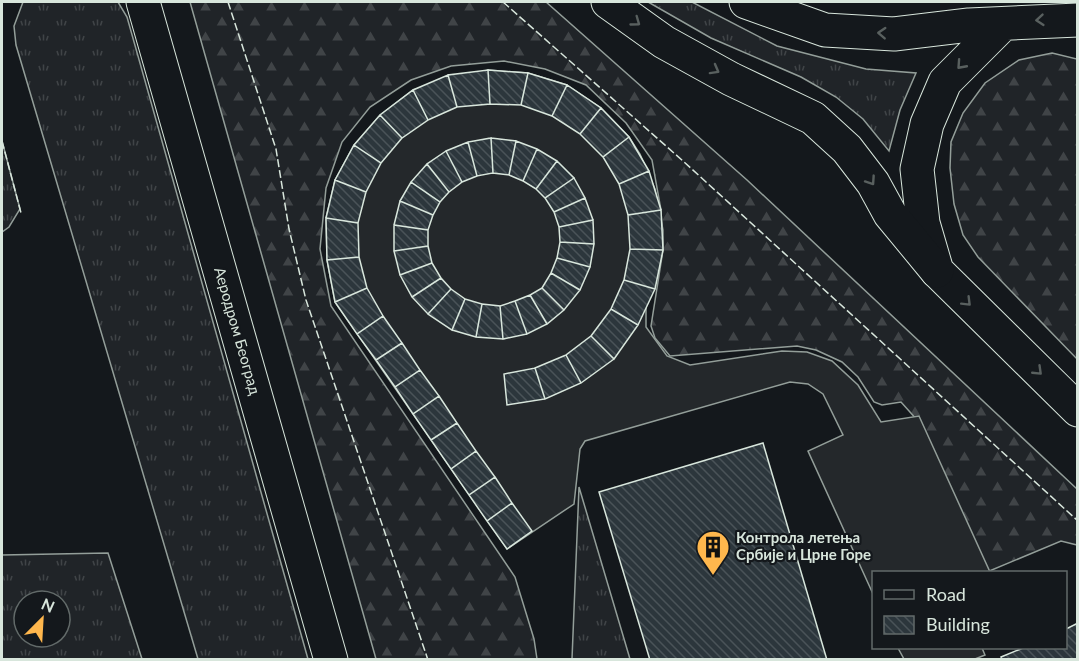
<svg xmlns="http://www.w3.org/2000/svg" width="1079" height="661" font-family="Lato,sans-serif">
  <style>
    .grass { fill: url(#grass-tufts); stroke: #939e99; stroke-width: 1.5; fill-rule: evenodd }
    .forest { fill: url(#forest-firs); stroke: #939e99; stroke-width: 1.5 }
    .parking { fill: #24282b; stroke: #939e99; stroke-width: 1.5 }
    .building { fill: url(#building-back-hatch); stroke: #d8e6dc; stroke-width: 1.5 }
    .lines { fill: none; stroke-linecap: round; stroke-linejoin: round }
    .street-casing { stroke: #d8e6dc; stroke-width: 35 }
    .secondary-casing { stroke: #d8e6dc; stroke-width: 35 }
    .primary-casing { stroke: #d8e6dc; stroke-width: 35 }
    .street { stroke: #14181c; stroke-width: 33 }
    .secondary { stroke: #14181c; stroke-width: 33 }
    .primary { stroke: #14181c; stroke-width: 33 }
    .fence { stroke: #d8e6dc; stroke-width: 1.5; stroke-dasharray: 8 3; stroke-linecap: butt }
    .oneway { stroke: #59605f }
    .labels { text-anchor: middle; stroke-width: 4.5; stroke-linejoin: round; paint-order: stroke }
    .street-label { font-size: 15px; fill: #d8e6dc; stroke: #14181c }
    .poi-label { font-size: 15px; font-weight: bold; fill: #d8e6dc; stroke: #14181c; text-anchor: start }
  </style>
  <defs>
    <pattern id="grass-tufts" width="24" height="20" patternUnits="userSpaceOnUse" patternTransform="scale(1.5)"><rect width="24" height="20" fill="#202428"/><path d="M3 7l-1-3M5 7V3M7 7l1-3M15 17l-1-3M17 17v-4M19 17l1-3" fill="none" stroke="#404447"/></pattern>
    <pattern id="forest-firs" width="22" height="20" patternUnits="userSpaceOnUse" patternTransform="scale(1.5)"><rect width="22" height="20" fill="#202428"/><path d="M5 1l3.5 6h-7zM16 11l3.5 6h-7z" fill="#404447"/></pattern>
    <pattern id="building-back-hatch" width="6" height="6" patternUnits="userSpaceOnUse" patternTransform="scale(1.5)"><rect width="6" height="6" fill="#2c363c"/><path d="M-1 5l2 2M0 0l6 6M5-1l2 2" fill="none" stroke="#4a5358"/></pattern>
  </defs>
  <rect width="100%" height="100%" fill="#14181c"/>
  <path class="grass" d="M23,2h95l9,15 181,642h-110l-182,-614 -2,-19z
    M648,2h44l85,44 89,23 50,4 -16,37 -11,41 -26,-32 -27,-22 -35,-20 -90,-39z
    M2,141l18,68 -11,18 -7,5z
    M579,487l51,172h-58z
    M108,553l34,106h-140v-104zM24,601h36v36h-36z"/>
  <path class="forest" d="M190,2h356l201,178 330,309v56l-16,-4 -74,31 -69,-151 -17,-19 -19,3 -8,-3 -16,-25 -16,-15 -26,-12 -19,-4 -127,10 -15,-18 -4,-12 12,-76 -2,-40 -9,-50 -26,-37 -40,-38 -41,-16 -41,-8 -53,5 -40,14 -41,27 -28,35 -16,46 -6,61 11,57 184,271 19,62 3,20h-161z
    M1052,53l25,6v300l-99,-102 -15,-22 -9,-31 -4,-36 1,-26 12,-29 22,-30 34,-23z"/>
  <path class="parking" d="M488,70l40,3 39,12 34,23 28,29 11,17 15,35 8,41v20l-17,57v20l21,29 23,9 92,-14 25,1 25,9 26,24 23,37 38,-6 71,156h-116l-1,22 -65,-143 35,-16 -20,-41 -15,-10 -18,-2 -205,59 -5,8 -6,55 -67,45 -172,-247 -8,-42 -1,-42 9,-38 19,-35 26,-30 33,-25z
    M898,648h84l3,7 -10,4h-71z"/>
  <path class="building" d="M488,70l40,3 -7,32 -31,-1z
    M488,70l2,34 -33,3 -9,-32z
    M528,73l39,12 -15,31 -31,-11z
    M448,75l9,32 -29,13 -15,-30z
    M567,85l34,23 -21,26 -28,-18z
    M413,90l15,30 -26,18 -22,-23z
    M601,108l28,29 -26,20 -23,-23z
    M380,115l22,23 -21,25 -27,-18z
    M629,137l20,34 -30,13 -16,-27z
    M491,138l25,3 -7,34 -16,-2z
    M491,138l2,35 -16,3 -9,-34z
    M516,141l21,8 -14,32 -14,-6z
    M468,142l9,34 -15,6 -16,-31z
    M354,145l27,18 -15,29 -31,-12z
    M537,149l20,12 -21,28 -13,-8z
    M446,151l16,31 -13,10 -22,-28z
    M557,161l17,17 -29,20 -9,-9z
    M427,164l22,28 -9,10 -29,-20z
    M649,171l12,39 -33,5 -9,-31z
    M574,178l11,20 -31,14 -9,-14z
    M335,180l31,12 -8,31 -32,-5z
    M411,182l29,20 -7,13 -33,-14z
    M585,198l8,22 -34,7 -5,-15z
    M400,201l33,14 -5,15 -34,-5z
    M661,210l2,40 -33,-1 -2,-34z
    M326,218l32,5 1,34 -32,3z
    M593,220l1,24 -34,-2 -1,-15z
    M394,225l34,5v16l-34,5z
    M560,242l34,2 -4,23 -33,-9z
    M428,246l4,17 -32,12 -6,-24z
    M630,249l33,1 -8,39 -31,-9z
    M359,257l8,31 -32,14 -8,-42z
    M557,258l33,9 -10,23 -29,-17z
    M432,263l9,15 -29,19 -12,-22z
    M551,273l29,17 -16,20 -22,-22z
    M441,278l10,11 -23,25 -16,-17z
    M624,280l31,9 -17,36 -27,-16z
    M367,288l16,28 -26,18 -22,-32z
    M542,288l22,22 -17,14 -17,-29z
    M451,289l14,10 -13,31 -24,-16z
    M530,295l17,29 -20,10 -12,-33z
    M465,299l17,5 -6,33 -24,-7z
    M515,301l12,33 -24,5 -3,-33z
    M482,304l18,2 3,33 -27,-2z
    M611,309l27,16 -24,34 -23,-23z
    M383,316l19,27 -26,17 -19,-26z
    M591,336l23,23 -33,24 -15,-28z
    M402,343l18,27 -25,17 -19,-27z
    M566,355l15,28 -36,16 -10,-31z
    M535,368l10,31 -38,6 -3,-31z
    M420,370l19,26 -26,18 -18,-27z
    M439,396l18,27 -26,17 -18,-26z
    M457,423l19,28 -25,18 -20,-29z
    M763,443l64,217h-177l-51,-168z
    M476,451l19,26 -26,18 -18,-26z
    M495,477l17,26 -25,18 -18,-26z
    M512,503l20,28 -25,18 -20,-28z
    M1078,623v37h-76l-1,-3 22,-9h43v-19z"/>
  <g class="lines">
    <defs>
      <path id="street" d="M746,2l79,28 69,4 75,-9 109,-5
        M1003,24l-58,58 -18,42 -10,45 6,54 14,48 141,139"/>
      <path id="secondary" d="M143,2l188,658"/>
      <path id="primary" d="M608,2l56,40 67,37 82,39 34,31 26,34 17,31 47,57"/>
    </defs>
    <use href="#street" class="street-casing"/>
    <use href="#secondary" class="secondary-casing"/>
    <use href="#primary" class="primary-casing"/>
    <use href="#street" class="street"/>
    <use href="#secondary" class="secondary"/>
    <use href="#primary" class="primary"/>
    <path class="fence" d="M228,2l48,147 13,80 17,71 122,360
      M503,2l180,159 395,360
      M2,141l19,72"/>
  </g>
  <defs><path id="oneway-chevron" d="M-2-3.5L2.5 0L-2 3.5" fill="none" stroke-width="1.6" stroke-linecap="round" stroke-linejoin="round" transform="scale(1.5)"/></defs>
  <g class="oneway">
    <use href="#oneway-chevron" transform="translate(1040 20) rotate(175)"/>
    <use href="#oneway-chevron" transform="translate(636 22) rotate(36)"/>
    <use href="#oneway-chevron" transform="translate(882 33) rotate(-177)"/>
    <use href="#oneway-chevron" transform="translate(961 65) rotate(132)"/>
    <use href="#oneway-chevron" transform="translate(715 70) rotate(29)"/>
    <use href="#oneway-chevron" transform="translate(871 181) rotate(56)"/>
    <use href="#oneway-chevron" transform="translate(967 302) rotate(45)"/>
    <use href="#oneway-chevron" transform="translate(1038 371) rotate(44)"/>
  </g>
  <defs>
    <symbol id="building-pin" viewBox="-11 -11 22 30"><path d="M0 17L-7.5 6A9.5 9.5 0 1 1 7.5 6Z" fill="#ffb74d" stroke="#14181c"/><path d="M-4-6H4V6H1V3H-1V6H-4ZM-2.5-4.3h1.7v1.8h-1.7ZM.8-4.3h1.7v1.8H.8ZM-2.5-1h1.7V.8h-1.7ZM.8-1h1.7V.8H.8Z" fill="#111"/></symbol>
  </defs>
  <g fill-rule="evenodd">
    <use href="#building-pin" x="694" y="528" width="38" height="52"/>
  </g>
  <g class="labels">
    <g class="street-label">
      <text transform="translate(237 331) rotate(74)" y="5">Аеродром Београд</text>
    </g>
    <g class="poi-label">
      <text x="736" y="543">Контрола летења<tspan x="736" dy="17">Србије и Црне Горе</tspan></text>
    </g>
  </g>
  <rect width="1079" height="661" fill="none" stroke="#d8e6dc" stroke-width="6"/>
  <rect x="872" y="571" width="195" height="78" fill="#14181c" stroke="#626a69" stroke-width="1.5"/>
  <rect x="884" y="590" width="30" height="9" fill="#14181c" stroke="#626a69" stroke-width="1.5"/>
  <text x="926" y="601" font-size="18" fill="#d8e6dc">Road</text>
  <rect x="884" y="616" width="30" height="18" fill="url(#building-back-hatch)" stroke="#626a69" stroke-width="1.5"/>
  <text x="926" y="631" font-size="18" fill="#d8e6dc">Building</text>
  <g transform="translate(42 619) rotate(24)"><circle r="28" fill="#14181c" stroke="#626a69" stroke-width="1.5"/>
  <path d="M0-4.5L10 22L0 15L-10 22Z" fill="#ffb74d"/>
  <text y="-9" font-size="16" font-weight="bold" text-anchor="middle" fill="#d8e6dc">N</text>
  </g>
</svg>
